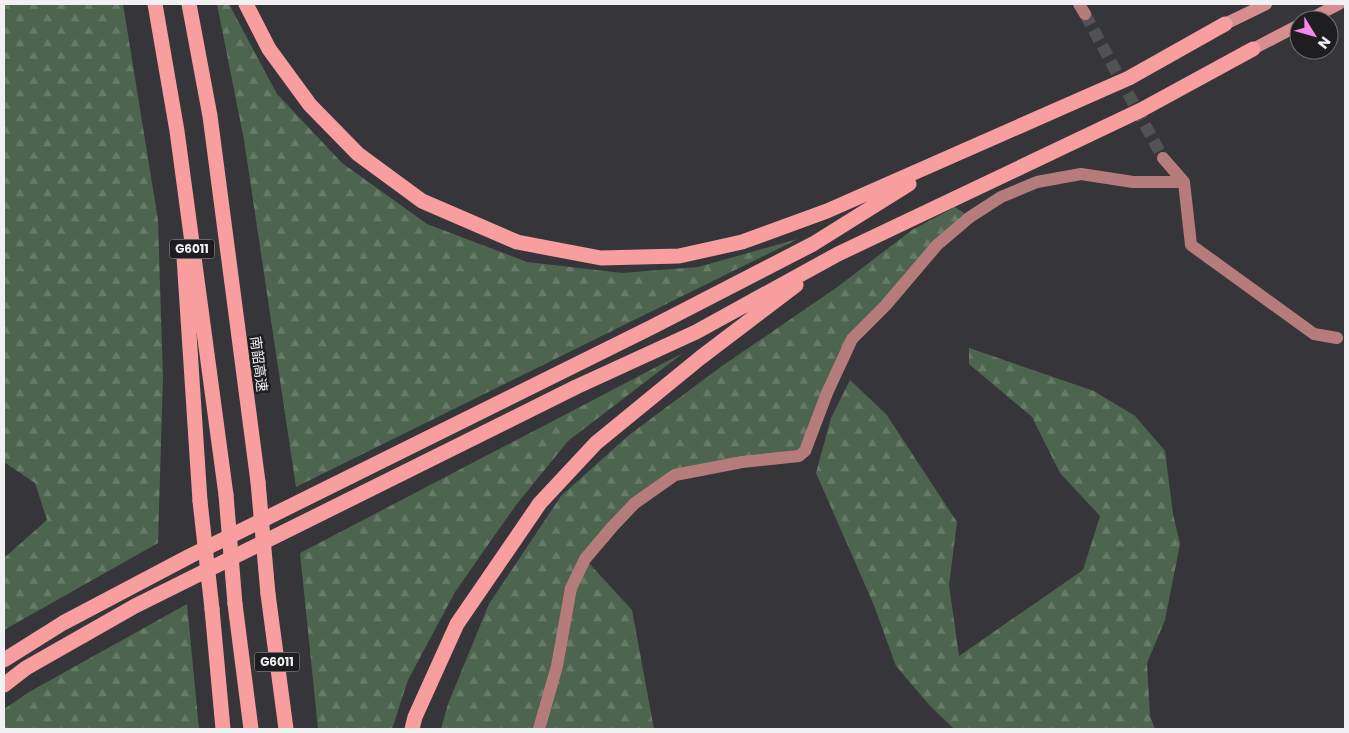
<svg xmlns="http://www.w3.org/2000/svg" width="1349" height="733" font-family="Poppins,'Noto Sans SC',sans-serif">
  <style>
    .forest { fill: url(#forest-firs) }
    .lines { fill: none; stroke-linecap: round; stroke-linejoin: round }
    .secondary-tunnel { stroke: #525256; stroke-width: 12; stroke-dasharray: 12 6; stroke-linecap: butt }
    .secondary { stroke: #b67c7c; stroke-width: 12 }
    .primary { stroke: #d88e8f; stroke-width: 12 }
    .highway { stroke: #f89e9f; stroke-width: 15 }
    .highway-bridge { stroke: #f89e9f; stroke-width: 15 }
    .labels { text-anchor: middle; stroke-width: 5; stroke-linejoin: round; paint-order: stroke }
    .shield { fill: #1e1e20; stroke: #b2b2b4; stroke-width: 1 }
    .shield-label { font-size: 12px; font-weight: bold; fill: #f1f1f4 }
    .street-label { font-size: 14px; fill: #f1f1f4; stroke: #1e1e20 }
  </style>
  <defs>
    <pattern id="forest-firs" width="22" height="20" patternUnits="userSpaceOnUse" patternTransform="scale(1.25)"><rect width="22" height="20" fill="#4d654e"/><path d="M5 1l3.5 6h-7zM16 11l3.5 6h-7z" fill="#677c68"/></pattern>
  </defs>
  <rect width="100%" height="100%" fill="#36363a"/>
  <path class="forest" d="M4,4h119l35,216 5,158 -5,165 -154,87v-72l43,-38 -12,-37 -31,-21z
    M217,4h12l48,90 65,69 85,61 100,38 95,11 76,-6 100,-28 -502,248 -52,-347z
    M955,207l15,10 -118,122 -47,112 -130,25 -40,27 -50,56 47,51 22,119h-213l7,-25 41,-100 72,-108 68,-61 93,-69 114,-78 76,-58z
    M969,348l125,43 41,25 30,35 8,63 7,30 -15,76 -18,43 3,53 5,13h-201l-23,-22 -35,-41 -23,-63 -57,-130 15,-55 19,-38 36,34 71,108 -8,63 10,71 124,-86 17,-54 -40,-43 -28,-56 -63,-53z
    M683,353l-115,88 -52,64 -61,87 -47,88 -16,49h-74l-18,-176z
    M187,604l12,125h-195v-20l25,-17z"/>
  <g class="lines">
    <path class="secondary-tunnel" d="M1085,14l78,144"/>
    <path class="secondary" d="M1079,4l6,10
      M1163,158l21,24 7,63 123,89 23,4
      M539,729l18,-63 14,-78 14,-29 28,-33 22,-23 40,-28 67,-13 57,-6 6,-5 22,-58 25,-54 34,-34 51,-60 33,-28 31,-20 36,-15 44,-8 52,8h51"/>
    <path class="primary" d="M1308,20l31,-16
      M1225,24l41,-20
      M1253,49l46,-24"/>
    <path class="highway" d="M155,4l22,127 49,364
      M189,4l21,112 48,366
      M246,4l23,45 41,56 48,49 64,47 95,41 84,16 78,-2 63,-14 85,-31 302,-133 96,-54
      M184,257l16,244
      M268,594l18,135
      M235,604l16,125
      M212,609l11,120
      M4,660l59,-37 127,-67 462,-229 161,-83 96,-60
      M4,685l22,-17 109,-62 441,-219 120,-55 142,-78 303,-144 112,-61
      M412,729l3,-12 42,-93 83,-121 56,-60 104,-85 96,-73"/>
    <path class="highway-bridge" d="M258,482l10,112
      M226,495l9,109
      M200,501l12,108"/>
  </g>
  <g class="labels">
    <g class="shield">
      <rect x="169.5" y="239.5" width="45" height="19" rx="4"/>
      <rect x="254.5" y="652.5" width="45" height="19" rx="4"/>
    </g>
    <g class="shield-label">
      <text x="192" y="253">G6011</text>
      <text x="277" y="666">G6011</text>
    </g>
    <g class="street-label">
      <text transform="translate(259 364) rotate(83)" y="5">南韶高速</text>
    </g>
  </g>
  <rect width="1349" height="733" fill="none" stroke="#f1f1f4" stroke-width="10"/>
  <g transform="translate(1314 35) rotate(127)"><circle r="24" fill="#1e1e20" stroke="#727275"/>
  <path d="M0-4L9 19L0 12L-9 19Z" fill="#f987e8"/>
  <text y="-8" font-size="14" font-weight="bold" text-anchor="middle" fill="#f1f1f4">N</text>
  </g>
</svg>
